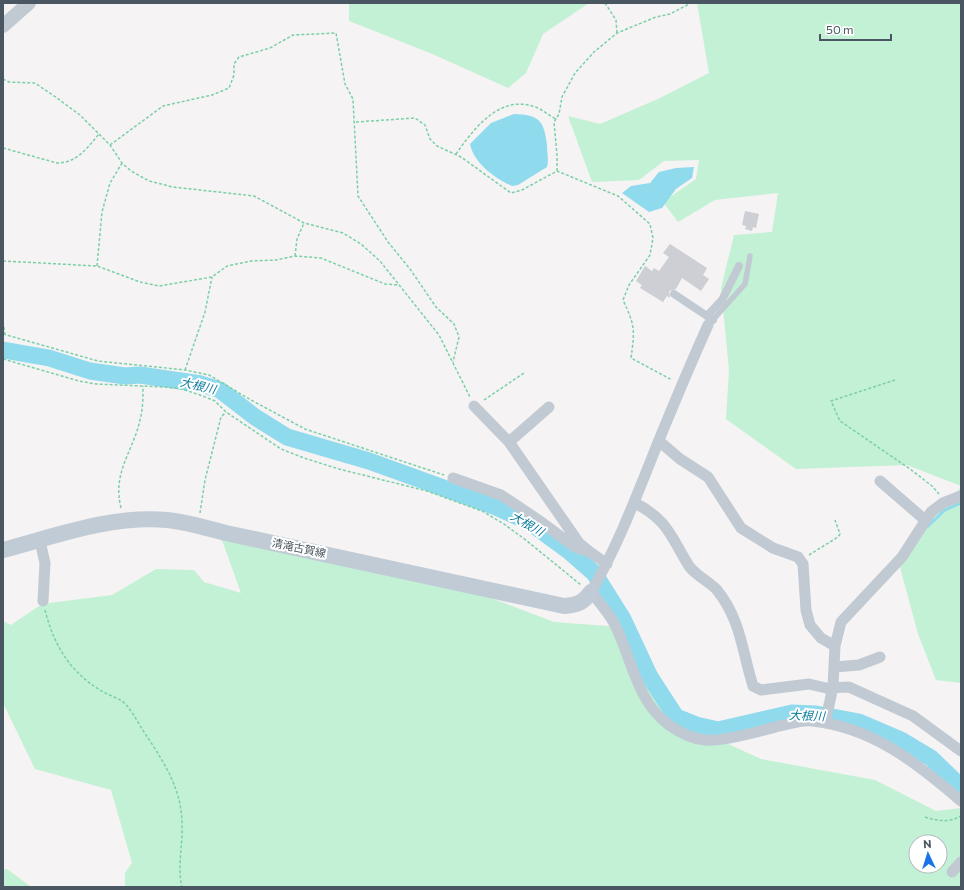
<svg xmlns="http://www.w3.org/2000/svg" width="964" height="890" font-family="Commissioner,'Noto Sans JP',sans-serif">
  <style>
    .green { fill: #c3f1d5; fill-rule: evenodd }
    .water { fill: #90daee }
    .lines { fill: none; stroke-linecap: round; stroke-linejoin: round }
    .stream { stroke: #90daee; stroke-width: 3 }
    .river { stroke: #90daee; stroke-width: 17 }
    .building { fill: #cdcfd5 }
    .path { stroke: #7ad0a6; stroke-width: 1.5; stroke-dasharray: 3 2; stroke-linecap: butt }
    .service { stroke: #c1cad2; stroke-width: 5.5 }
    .pedestrian { stroke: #c1cad2; stroke-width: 8 }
    .minor { stroke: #c1cad2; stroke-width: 11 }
    .tertiary { stroke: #c1cad2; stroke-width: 14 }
    .secondary { stroke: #c1cbd6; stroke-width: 16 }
    .labels { text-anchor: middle; stroke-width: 4; stroke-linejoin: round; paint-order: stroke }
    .street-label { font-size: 11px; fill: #4a5661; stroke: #fff }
    .water-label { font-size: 12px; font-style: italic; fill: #0c7c9b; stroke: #fff }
  </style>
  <rect width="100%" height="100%" fill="#f5f3f3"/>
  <path class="green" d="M349,3h240l-46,31 -17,39 -18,15 -78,-35 -81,-32z
    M697,3h264v483l-54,-21 -111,4 -70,-50 3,-49 -8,-82 13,-53 38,-3 6,-39 -63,7 -37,22 -15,-20 33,-23 3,-19 -35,1 -25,19 -47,2 -24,-66 32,8 60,-26 49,-25z
    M961,487v196l-25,-3 -18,-46 -21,-78z
    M218,529l270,68 66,25 67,5 44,88 96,44 114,21 61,31 25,-3v79h-836v-14l7,-10 -21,-73 -76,-21 -32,-66v-82l8,4 31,-21 70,-9 44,-26 38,1 10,12 37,11zM916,842h24v24h-24z
    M7,869l24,18h-28v-17z"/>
  <path class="water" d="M514,114c25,1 30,6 33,31 0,8 2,15 0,22l-29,18 -6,1c-18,-8 -38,-23 -42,-42l21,-21z
    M694,167l-2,11 -16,11 -14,19 -13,4 -27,-19 9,-7 19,-3 9,-11 17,-4z"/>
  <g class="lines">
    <path class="stream" d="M927,527l18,-17 16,-7"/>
    <path class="river" d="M3,350l46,8 41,13 35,5 15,-1 61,9 19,6 35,27 32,20 82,24 127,46 33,15 41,30 24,21 29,46 27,58 26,40 20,8 22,5 74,-17 24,1 43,8 42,18 30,18 30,29"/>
  </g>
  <path class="building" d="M745,211l14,3 -3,14 -3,-1 -1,4 -7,-2 1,-3 -4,-1z
    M670,244l37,24 -4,7 6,4 -8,12 -19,-13 -6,11 -7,2 1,7 -3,-2 -4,6 -23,-14 2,-3 -6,-4 9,-15 7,5 2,-3 5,3 10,-14 -6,-4z"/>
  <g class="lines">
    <path class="path" d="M605,3l11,17 1,13
      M3,79l6,3 26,1 22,15 23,17 30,30 12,18 9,8 18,10 24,6 81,9 50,27 39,10 18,11 19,17 59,74 31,62
      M356,122l59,-4 10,7 5,14 7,7 24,11 50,36 11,-3 35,-19 61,25 32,28 3,14 -3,17 -21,30 -6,15c12,26 12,29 8,58l41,22
      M110,145l53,-39 49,-11 17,-7 5,-13v-11l5,-7 31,-9 23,-13 43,-2 9,51 8,15 5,97 30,46 22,27 26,38 18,17 5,13 -6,25
      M3,148l54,15c20,0 30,-15 42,-29
      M456,154c19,-27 46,-63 84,-45 5,3 10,7 16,10
      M557,171v-16l-3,-33 5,-8 3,-17 13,-24 19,-21 23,-19 39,-16 14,-3 21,-11
      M295,256l2,-17 7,-16
      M3,261l94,5 43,16 19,4 53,-9 15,-11 24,-5 25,-1 19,-4 26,2 64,26 14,1
      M97,266l5,-54 8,-29 12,-20
      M3,322l2,12
      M3,334l95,27 87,9 24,5 42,25 54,29 139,46
      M3,359l76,22 17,3 69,3 17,2 18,6 15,6 11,11 55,37 23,9 35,11 88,22 55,20 22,13 23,17 54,44
      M185,370l20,-58 7,-35
      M895,380l-64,21 9,20 70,48 22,17 7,8
      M484,400l40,-27
      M121,508c-9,-36 12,-56 19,-88 3,-11 3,-23 3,-34
      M200,513l5,-33 16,-63 5,-5
      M809,555l29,-18 2,-3 -5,-14
      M45,610c9,35 24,61 55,80 9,6 22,8 28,17 7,9 12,19 18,28 18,27 36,55 36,89 1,21 -5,42 0,63
      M925,817c13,4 24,6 36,-1"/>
    <path class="service" d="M711,322l34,-38 5,-28"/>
    <path class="pedestrian" d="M674,294l39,26
      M707,316l15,-16 17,-34"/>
    <path class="minor" d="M708,325c-17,38 -33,76 -49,115 -21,52 -40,104 -68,152 8,10 17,20 23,31 18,35 22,78 55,102 10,7 24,14 36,15 18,2 56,-9 74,-14 10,-2 23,-6 33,-5 60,6 105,42 149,80
      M474,406l35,36 70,101 11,9
      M659,441l21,18 28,18 33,51 32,20 25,9 5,7 3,46 4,15 11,13 14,8
      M509,442l40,-35
      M453,478l48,17 36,24 38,28 15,5 17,12
      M880,481l45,39
      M635,503c33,17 36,34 54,63 7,10 20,15 28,24 24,30 25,61 36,96l8,4 48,-6 17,4 23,-1 64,29 48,35
      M40,541l5,22 -2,38
      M835,667l24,-2 21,-8
      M825,723l8,-36 2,-41 6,-24 61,-65 29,-45 12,-9 18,-7
      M952,872l9,-10"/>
    <path class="tertiary" d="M3,26l26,-23"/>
    <path class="secondary" d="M3,550c53,-14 108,-35 164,-30 20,2 39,8 59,13l338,73c13,-1 19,-3 27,-14"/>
  </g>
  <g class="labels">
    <g class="street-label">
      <text transform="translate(299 548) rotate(12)" y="4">清滝古賀線</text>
    </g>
    <g class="water-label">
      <text transform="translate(198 386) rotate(13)" y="4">大根川</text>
      <text transform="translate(527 524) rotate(30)" y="4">大根川</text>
      <text transform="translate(807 716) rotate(2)" y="4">大根川</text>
    </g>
  </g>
  <rect width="964" height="890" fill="none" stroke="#4a5661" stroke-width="8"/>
  <g transform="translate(928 854) rotate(356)"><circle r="19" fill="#ffffff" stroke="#b7bbc0"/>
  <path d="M0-3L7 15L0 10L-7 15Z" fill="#1a73e8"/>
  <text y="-6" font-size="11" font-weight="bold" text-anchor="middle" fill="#4a5661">N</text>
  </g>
  <path d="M820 34v6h71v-6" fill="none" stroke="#4a5661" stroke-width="2"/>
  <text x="826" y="34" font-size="12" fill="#4a5661" stroke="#ffffff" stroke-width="3" paint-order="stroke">50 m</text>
</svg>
